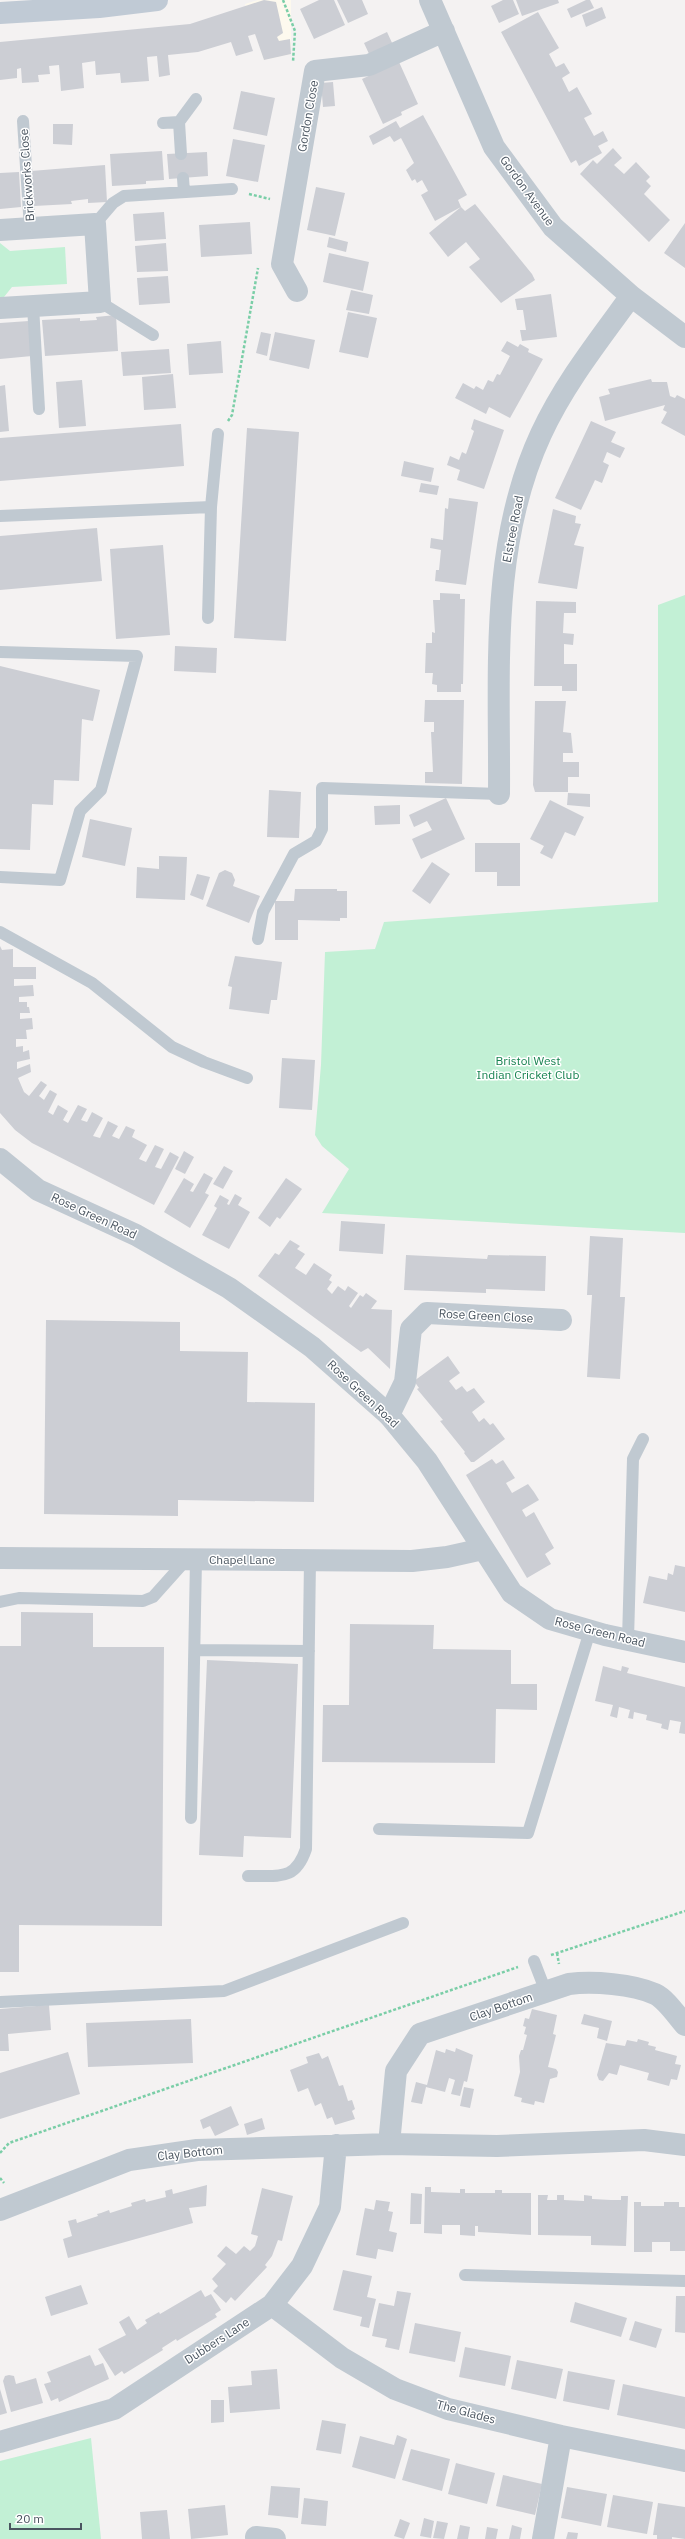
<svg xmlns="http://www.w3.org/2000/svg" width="685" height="2539" font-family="'IBM Plex Sans',sans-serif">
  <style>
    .commercial { fill: #fdf9ee }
    .green { fill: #c2f0d5 }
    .building { fill: #ccced4 }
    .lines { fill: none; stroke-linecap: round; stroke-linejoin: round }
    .path { stroke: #7acea7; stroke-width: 2.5; stroke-dasharray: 3 2; stroke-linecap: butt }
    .service { stroke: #c0c9d1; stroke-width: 12 }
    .minor { stroke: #c0c9d1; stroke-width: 22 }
    .tertiary { stroke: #c0c9d1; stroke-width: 22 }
    .secondary { stroke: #c0cad5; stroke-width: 22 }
    .labels { text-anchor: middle; stroke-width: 3; stroke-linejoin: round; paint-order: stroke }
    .street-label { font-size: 12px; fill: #4a5560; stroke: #fff }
    .park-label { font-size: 12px; fill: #188351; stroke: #fff }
  </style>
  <rect width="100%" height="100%" fill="#f4f2f2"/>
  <path class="commercial" d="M258,0h33v54l-27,6 -19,-56z"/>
  <path class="green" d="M0,243l10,8 55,-4 2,37 -55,3 -8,10h-4z
    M685,595v638l-363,-20 27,-44 -27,-23 -7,-11 6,-70 4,-113 50,-3 9,-27 274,-20v-297z
    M91,2438l10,101h-101v-78z"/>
  <path class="building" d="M264,0l12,2 7,31 -6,4 2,4 11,-2 1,15 -27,6 -9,-26 -7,2 5,15 -17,5 -5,-14 -33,10 -30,3 2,20 -11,2 -2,-21 -10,1 2,24 -28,2 -1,-10 -24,2 -1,-14 -13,2 2,25 -23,3 -2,-26 -10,1 1,8 -12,1 1,7 -17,1 -1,-15 -4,1v9l-17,2v-38l190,-18z
    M319,0h15l11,25 -31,14 -14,-30z
    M337,0h25l6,14 -20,9z
    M503,0h10l6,14 -20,9 -8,-17z
    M516,0h42l1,3 -37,13z
    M586,0h4l4,8 -23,10 -4,-9z
    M602,7l4,11 -20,9 -4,-12z
    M538,12l21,36 -10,6 7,13 8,-4 6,10 -8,5 7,14 8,-5 15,27 -8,4 10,18 9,-5 5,10 -10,5 4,7 -23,13 -3,-6 -5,3 -70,-131z
    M387,32l6,13 -23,11 -6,-13z
    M399,62l19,42 -17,8 1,3 -19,9 -21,-45z
    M333,82l2,24 -12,1 -2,-24z
    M241,91l34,7 -8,38 -34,-7z
    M423,115l44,80 -9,5 3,7 -26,14 -14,-26 7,-4 -6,-11 -5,3 -2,-4 -3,2 -6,-11 8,-7 -13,-25 -7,4 -4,-6 -17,9 -4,-9 27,-15 4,7z
    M53,124h20l-1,21 -19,-1z
    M233,139l32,6 -7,37 -32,-6z
    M613,148l9,10 -8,7 10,9 12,-12 14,15 -4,4 5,5 -7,8 26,26 -21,22 -69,-68 13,-14 4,4z
    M162,151l2,29 -18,1v3l-34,2 -2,-32z
    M207,152l1,24 -39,3 -2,-25z
    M105,165l2,37 -19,1v-4l-17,2 1,3 -38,2 -3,-35z
    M19,172l2,35 -21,2v-36z
    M316,187l29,6 -10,43 -28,-6z
    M475,204l57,70 3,6 -34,23 -32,-36 11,-8 -14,-17 -18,15 -19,-24 32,-26 4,4z
    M164,212l2,27 -31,2 -2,-27z
    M250,222l2,32 -51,3 -2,-32z
    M685,223v45l-21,-15z
    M329,237l19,5 -2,10 -19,-5z
    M166,243l2,28 -31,1 -2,-26z
    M329,253l40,9 -6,29 -40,-9z
    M168,276l2,27 -31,2 -2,-27z
    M351,290l22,5 -4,19 -23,-4z
    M551,294l6,43 -35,4 -2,-11h6l-3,-20h-6l-2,-11z
    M348,312l29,6 -9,40 -29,-6z
    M116,315l2,36 -73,5 -3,-36 38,-2v3l17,-1 -1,-3z
    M29,321l3,35 -32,3v-36z
    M261,332l10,2 -4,22 -11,-3z
    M275,332l40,8 -6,29 -40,-9z
    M221,341l2,32 -34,2 -2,-31z
    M507,341l11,6 2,-3 9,5 -1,3 15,7 -33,59 -21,-11 -3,7 -31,-16 8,-15 11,6 2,-3 7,4 5,-10 5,2 4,-8 3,1 10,-19 -9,-5z
    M169,349l2,24 -48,3 -2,-24z
    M173,374l3,34 -32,2 -2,-33z
    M651,379l1,3h15l3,14 5,2 2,-3 8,4v37l-24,-13 6,-11 -4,-2 2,-5 -60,16 -6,-24 11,-3 -2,-5z
    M82,380l4,46 -27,2 -3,-46z
    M5,385l4,46 -9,1v-46z
    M474,419l30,11 -20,59 -27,-9 3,-10 -13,-5 3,-9 9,4 3,-8 4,2 8,-23 -3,-2z
    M591,421l25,11 -5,10 14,6 -5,10 -13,-6 -4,10 6,3 -7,18 -7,-3 -14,30 -26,-12z
    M181,424l3,42 -184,15v-43z
    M247,428l52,4 -13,209 -52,-3z
    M404,461l30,7 -3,14 -30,-6z
    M421,483l18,3 -2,9 -18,-3z
    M449,498l29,4 -12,83 -31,-4 1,-11h3l2,-20 -11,-2 1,-10 12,2 2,-32 3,1z
    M553,509l23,7 -1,7 6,1 -7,21 10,2 -7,42 -39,-6z
    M97,528l5,53 -102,9v-54z
    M163,545l7,90 -54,4 -6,-90z
    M440,593l20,1v5h5l-2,85h-2v8h-24v-7l-5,-1 1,-11h-8l1,-30h6v-11l3,1 -2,-33h7z
    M536,601l40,1v11h-12l-1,20 11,1 -1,11 -9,-1v20h13v27h-15v-5h-28z
    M175,646l42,2 -1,25 -42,-2z
    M0,666l100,24 -7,31 -11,-2 -3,62 -25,-1 -1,25 -21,-1 -2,46 -30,-1z
    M425,700h39l-2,84 -37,-1v-11h8l-2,-40h3v-10h-10z
    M535,701h31l-3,31 8,1 2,20h-10v9h16v15h-11v15h-33l-2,-7z
    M269,790l32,2 -2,46 -32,-1z
    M568,793l22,1v13l-23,-2z
    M446,798l19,41 -44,20 -9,-20 20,-9 -5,-9 -13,6 -5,-12z
    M550,800l34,17 -9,19 -10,-4 -13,27 -12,-6 4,-7 -14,-7z
    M400,805v19l-25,1 -1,-19z
    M90,819l42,9 -7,38 -43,-9z
    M475,843h45v43h-23v-14h-22z
    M159,856l28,1 -2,43 -49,-2 1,-31 22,2z
    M432,862l18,12 -20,30 -18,-13z
    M225,870l7,3 3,7 -2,6 27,10 -11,27 -43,-17 13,-33z
    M197,874l13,3 -7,23 -13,-5z
    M295,889h42v2h10v27h-7v3l-42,-1v20h-23v-39h19z
    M0,946l2,4 11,-1v18h23v12h-22v7l19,-1 1,11 -15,1v5h8v5h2l1,6h-10v6l12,-1 1,11 -7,1 1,9h-11v8l7,-1v6l6,-2 1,9 -13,3v7l13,-5 1,8 -13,6 6,14 5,4 12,-15 6,4 -8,11 5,4 6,-10 7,4 -9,18 5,3 5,-10 10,6 -5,9 5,3 10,-18 9,4 -6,11 6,2 5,-10 11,6 -10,18 7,2 8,-17 10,5 -6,10 7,3 7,-13 9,4 -3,7 15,8 -8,14 7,3 9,-17 9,4 -9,18 6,2 9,-17 9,5 -25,48 -122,-62 -17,-13 -15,-17z
    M235,956l47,6 -5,38h-6l-2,14 -40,-5 3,-22 -4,-1z
    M282,1058l33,2 -3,50 -33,-2z
    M184,1151l10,6 -9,17 -10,-5z
    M224,1166l9,5 -10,18 -10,-5z
    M204,1173l9,5 -8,15 4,2 -19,33 -26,-16 20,-34 10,6 -4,7 3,1z
    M286,1178l16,11 -22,30 -3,-2 -7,10 -12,-9z
    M235,1194l7,4 -4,7 12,7 -21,37 -27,-14 15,-27 -3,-2 6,-11 9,5 -2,4 2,1z
    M341,1221l44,3 -2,30 -44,-3z
    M590,1236l33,2 -3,59h5l-5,82 -33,-2 5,-82h-5z
    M290,1240l10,6 -3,3 8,5 -10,14 11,7 8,-12 18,12 -3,5 3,2 -5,7 5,5 6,-8 7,5 3,-5 10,7 -9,13 2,2 9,-13 3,2 3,-4 11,8 -6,8 21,1 -2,59 -22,-21 -7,4 -103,-76 17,-23 4,2z
    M406,1255l81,4 1,-4 58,1 -1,35 -59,-2v4l-82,-3z
    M46,1320l134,2v29l68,1 -1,50 68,1 -1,99 -136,-2v16l-134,-2z
    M448,1356l12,17 -11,8 7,9 6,-4 5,6 7,-4 11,14 -13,10 7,10 5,-4 6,7 3,-2 12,16 -31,23h-3l-7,-9 1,-1 -25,-31 3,-1 -26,-31 2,-1 -5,-7z
    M492,1459l4,5 7,-4 12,18 -9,5 6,10 16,-9 6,8 5,8 -17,10 4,7 8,-5 20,36 -9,6 6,10 -24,14 -61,-103z
    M675,1565l10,2v45l-42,-9 6,-27 18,4 1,-7 5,2z
    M21,1612l72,1v34h71l-2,279 -143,-1v47h-19v-326h21z
    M350,1624l84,1 -1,24 78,1v34h26v26l-41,-1 -1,54 -173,-1 1,-57h26z
    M207,1660l91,4 -7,174 -47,-2 -1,21 -44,-2z
    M603,1666l18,5 1,-5 7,2 -2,5 58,14v47l-6,-1 2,-11 -11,-2 -2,10 -7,-2 1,-4 -16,-4 1,-5 -13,-3 -1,7 -5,-1 2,-8 -11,-3 -2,11 -7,-2 3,-11 -18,-4z
    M49,2005l2,25 -43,4 1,17h-9v-42z
    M532,2009l25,6 -4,19 3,1 -8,32 8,2 2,3 -1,5 -7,2 -6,24 -9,-2 -1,4 -13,-3 1,-4 -8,-2 6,-24 -1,-16 2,-6h2l4,-15 -3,-1 2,-7 -3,-1 2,-8 4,1z
    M584,2014l28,7 -5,20 -10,-3 2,-10 -18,-4z
    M191,2019l2,44 -105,4 -2,-44z
    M638,2039l11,3 -1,3 8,2 -1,3 22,6 -2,8 6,1 -4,15 -6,-1 -2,7 -22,-6 2,-7 -29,-8 -3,10 -8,-2 -6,8 -4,-1 -2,-5 9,-32 19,3 2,-6 10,2z
    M456,2048l17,7 -6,27 -3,-1 -4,15 -9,-2 4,-14 -6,-2 -4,14 -19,-5 -4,17 -11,-2 5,-20 11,3 9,-35 9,3 1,-4 9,3z
    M68,2052l12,42 -80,25v-46z
    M319,2053l3,6 6,-3 11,30 4,-1 5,16 4,-1 3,9 -3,2 3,8 -20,6 -3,-8 -5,2 -6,-16 -6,3 -7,-18 -10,4 -8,-22 18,-7 -2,-6z
    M464,2087l10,2 -4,19 -10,-2z
    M231,2106l8,19 -24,11 -5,-10 -7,3 -3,-9z
    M262,2118l3,11 -18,6 -3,-11z
    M207,2185l-1,21 -17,2 4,15 -125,35 -5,-19 9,-3 -4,-15 8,-2 1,4 21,-7 -1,-2 4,-1 8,-3 1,3 22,-7 -1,-3 14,-4 1,3 20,-5 -1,-6 7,-2 1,5z
    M425,2187h6v5l29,1v-4h5v4h30v-3h7v3h29v42l-53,-3v-6h-3v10l-15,-1v-10h-18v9l-18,-1z
    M262,2188l31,8 -11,45 -4,-1 -6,16 -7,9 2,2 -32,34 -4,-4 -5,6 -13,-12 5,-5 -6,-7 14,-15 -9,-8 9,-10 10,8 8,-8 6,5 5,-5 3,-10 -7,-2z
    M411,2193l11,1 -1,30h-11z
    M538,2195h10l-1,5h10v-5h7v5l20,1v-6l8,1v3l19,1h10v-4h7l-2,50 -35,-1v-9l-53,-1z
    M376,2200l14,2 -2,9 5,1 -4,19 8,2 -4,19 -15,-3 -2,10 -20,-4 9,-47 9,2z
    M634,2202h7v4h23v-4h15v5h6v44h-15v-9h-18v10h-18z
    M343,2270l29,6 -5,21 9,2 -7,29 -9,-2 2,-9 -29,-7z
    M81,2285l7,19 -37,12 -6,-19z
    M201,2290l4,7 6,-3 10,16 -6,4 2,3 -40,24 -1,-2 -14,9 1,2 -39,24 -2,-3 -7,5 -17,-27 28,-14 -7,-13 10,-6 8,14 10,-7 -2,-3 14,-8 1,2z
    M397,2291l14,2 -12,57 -14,-3 2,-8 -15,-3 7,-33 15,3z
    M676,2296h9v37l-10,-1z
    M575,2302l52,16 -6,19 -51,-15z
    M635,2321l27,8 -6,19 -27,-8z
    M415,2323l46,9 -6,30 -46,-9z
    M465,2347l46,9 -6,30 -46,-9z
    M90,2355l5,11 8,-3 6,16 -50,23 -1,-4 -7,3 -7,-17 7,-2 -4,-10z
    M517,2360l46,9 -7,30 -45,-10z
    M277,2369l3,40 -50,4 -2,-26 24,-2 -1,-14z
    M568,2371l47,9 -6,30 -46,-9z
    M9,2375l5,1 2,8 20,-6 7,25 -32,9 -8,-31 2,-5z
    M623,2384l62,13v32l-68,-14z
    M0,2389l7,24 -7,2z
    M211,2400h13v22l-13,1z
    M322,2420l24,4 -5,30 -25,-4z
    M397,2435l10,4 -12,40 -43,-12 8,-31 34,9z
    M411,2449l39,10 -8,32 -40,-11z
    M456,2463l39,10 -8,31 -39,-10z
    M503,2475l39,9 -7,31 -39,-9z
    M271,2486l29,2 -2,30 -30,-3z
    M567,2487l40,7 -6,32 -40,-8z
    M613,2495l40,7 -6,32 -40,-7z
    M304,2498l24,3 -2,25 -25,-2z
    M658,2503l27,4v32l-13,-2v2h-15v-4h-4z
    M225,2505l3,30 -37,4 -3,-30z
    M167,2510l3,29h-28l-2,-27z
    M424,2518l10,3 -3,17 -11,-2z
    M400,2519l10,4 -6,16 -10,-3z
    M437,2521l11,2 -4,16 -11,-1z
    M460,2525l10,2 -2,12h-11z
    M512,2525l10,3 -2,11h-11z
    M487,2527l11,2 -2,10h-11z
    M568,2532l10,1 -1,6h-11z"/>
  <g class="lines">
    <path class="path" d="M283,0l12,31 -2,31
      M249,194l21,5
      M228,421l4,-6 26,-147
      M557,1953l2,11
      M551,1955l134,-44
      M0,2153l9,-10 509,-176
      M0,2178l4,5"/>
    <path class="service" d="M23,121l7,107
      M163,123l16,-1
      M181,154l-2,-32 17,-23
      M183,178l1,14
      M95,224l18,-21 11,-7 108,-7
      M100,302l53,33
      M33,306l6,103
      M0,516l211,-9
      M208,618l3,-111 7,-73
      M0,652l137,4 -36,134 -21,21 -20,69 -60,-3
      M0,932l92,51 80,64 32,15 43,16
      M258,939l5,-27 31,-58 22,-13 6,-12v-41l177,6
      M0,1602l19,-4 124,3 10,-4 34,-38
      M628,1640l5,-181 10,-20
      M195,1650l114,1
      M191,1818l5,-258
      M379,1829l149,4 62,-202
      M248,1876c30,-1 47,6 58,-27l4,-289
      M534,1961l12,31
      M0,2002l224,-11 179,-68
      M465,2275l220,6"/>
    <path class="minor" d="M430,0l64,147 59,80 78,69 54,41
      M0,230l95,-6 5,78 -100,6
      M297,291l-15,-27 33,-193 54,-6 75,-34
      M499,794c1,-120 -10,-248 42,-360 23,-50 58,-94 90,-138
      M389,1415l16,-33 6,-53 16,-16 134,7
      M0,1558l412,3 35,-4 36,-8
      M389,2144l7,-73 24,-37 149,-50c24,-3 64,0 86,10 11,5 22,22 30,31
      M0,2210l129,-50 68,-10 192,-6 108,2 147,-6 41,5
      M272,2305l70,53 53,31 53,20 113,27 124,25
      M0,2442l114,-33 158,-104 30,-39 28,-59 6,-62
      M256,2537l19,2
      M543,2539l18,-103"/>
    <path class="tertiary" d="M0,1159l38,31 98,45 93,53 83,59 77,68 38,46 85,132 38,26 55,16 80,17"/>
    <path class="secondary" d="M0,13l99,-6 58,-7"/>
  </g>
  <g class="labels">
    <g class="street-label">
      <text transform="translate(308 116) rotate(-80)" y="4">Gordon Close</text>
      <text transform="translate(27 175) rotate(-94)" y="4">Brickworks Close</text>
      <text transform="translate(527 191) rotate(54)" y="4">Gordon Avenue</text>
      <text transform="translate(513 529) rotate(-79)" y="4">Elstree Road</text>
      <text transform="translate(94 1216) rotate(25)" y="4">Rose Green Road</text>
      <text transform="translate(486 1316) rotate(3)" y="4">Rose Green Close</text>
      <text transform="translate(363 1394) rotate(43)" y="4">Rose Green Road</text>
      <text x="242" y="1564">Chapel Lane</text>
      <text transform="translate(600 1632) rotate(14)" y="4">Rose Green Road</text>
      <text transform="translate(501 2007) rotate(-19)" y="4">Clay Bottom</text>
      <text transform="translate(190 2153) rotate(-6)" y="4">Clay Bottom</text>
      <text transform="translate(217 2341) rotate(-33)" y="4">Dubbers Lane</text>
      <text transform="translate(466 2412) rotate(15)" y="4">The Glades</text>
    </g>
    <g class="park-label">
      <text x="528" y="1065">Bristol West<tspan x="528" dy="14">Indian Cricket Club</tspan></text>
    </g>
  </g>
  <path d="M10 2523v6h71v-6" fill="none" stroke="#4a5560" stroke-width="2"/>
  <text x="16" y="2523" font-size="12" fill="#4a5560" stroke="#ffffff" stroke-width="3" paint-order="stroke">20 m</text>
</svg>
